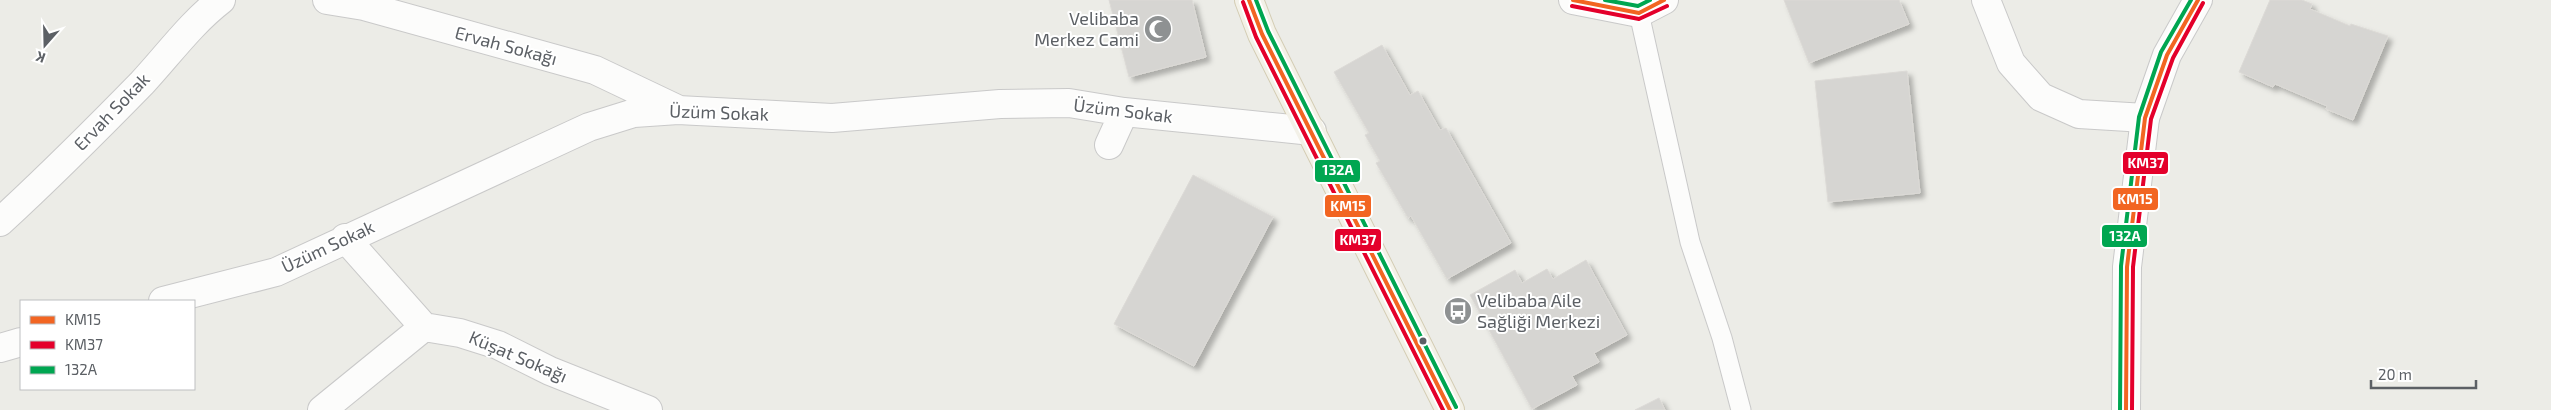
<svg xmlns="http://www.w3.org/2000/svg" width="2551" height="410" font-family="'Exo 2',sans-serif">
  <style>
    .building { fill: #d6d5d2; stroke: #dcdad6; filter: url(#shadow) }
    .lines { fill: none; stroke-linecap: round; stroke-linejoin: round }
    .service-casing { stroke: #c9c9c9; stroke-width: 21 }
    .minor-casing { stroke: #c9c9c9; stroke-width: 30 }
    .tertiary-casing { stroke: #c9c9c9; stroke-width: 30 }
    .primary-casing { stroke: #d4cdb4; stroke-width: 30 }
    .service { stroke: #fcfcfb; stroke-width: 19 }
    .minor { stroke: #fcfcfb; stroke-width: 28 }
    .tertiary { stroke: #fcfcfb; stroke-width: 28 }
    .primary { stroke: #f3f1e8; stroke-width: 28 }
    .bus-1-casing { stroke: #fff; stroke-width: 8 }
    .bus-2-casing { stroke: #fff; stroke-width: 8 }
    .bus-3-casing { stroke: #fff; stroke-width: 8 }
    .bus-1 { stroke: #f26522; stroke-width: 4 }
    .bus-2 { stroke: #e4002b; stroke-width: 4 }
    .bus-3 { stroke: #00a651; stroke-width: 4 }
    .bus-dot { fill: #5c6065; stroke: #fff; stroke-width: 2 }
    .labels { text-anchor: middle; stroke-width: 4; stroke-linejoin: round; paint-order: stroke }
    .poi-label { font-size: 18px; fill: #5c6065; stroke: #fff; text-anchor: end }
    .street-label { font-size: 18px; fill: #5c6065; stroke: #fff }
    .line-badge { stroke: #fff; stroke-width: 2 }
    .badge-label { font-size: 14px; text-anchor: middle; font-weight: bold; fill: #fff }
  </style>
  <defs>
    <filter id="shadow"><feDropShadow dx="4.5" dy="4.5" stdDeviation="2.5" flood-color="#0004"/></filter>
  </defs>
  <rect width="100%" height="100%" fill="#ecece7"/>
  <path class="building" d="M1109,0h83l14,57 -77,20z
    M1784,0h115l10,24 -100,39z
    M2270,0h32l10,4 -2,5 40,17 1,-2 37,12 -35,84 -27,-11 1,-3 -52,-22 -2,3 -34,-15z
    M1382,45l28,50 8,-4 22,39 6,-2 65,115 -64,36 -36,-63 -3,2 -32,-55 4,-2 -15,-26 4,-2 -35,-61z
    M1907,71l13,122 -92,9 -13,-121z
    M1193,175l80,42 -79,149 -80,-42z
    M1586,260l41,75 -33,18 5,9 -27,14 5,9 -45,24 -62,-114 45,-25 7,13 25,-14 6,10z
    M1659,398l6,12h-30z"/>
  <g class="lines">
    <defs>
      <path id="service" d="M1639,13l51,229 32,96 19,72"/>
      <path id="minor" d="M327,0l37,6 231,64 82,39
        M1986,0l25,63 30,34 38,17 66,4
        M1109,145l15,-33
        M0,222c49,-45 96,-92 142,-139 26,-28 49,-60 79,-83
        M345,238l79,89
        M163,301l113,-29 313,-145 45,-14 44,-3 154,8 168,-14 69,-1 55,9 188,19
        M0,348l21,-6
        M322,410l102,-83 36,6 38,12 52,26 98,39"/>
      <path id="tertiary" d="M1573,0l66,13 25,-13
        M2126,410l1,-143 18,-149 22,-63 31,-55"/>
      <path id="primary" d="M1249,0l13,34 188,376"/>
    </defs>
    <use href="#service" class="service-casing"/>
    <use href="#minor" class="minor-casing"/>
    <use href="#tertiary" class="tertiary-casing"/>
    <use href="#primary" class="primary-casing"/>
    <use href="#service" class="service"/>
    <use href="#minor" class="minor"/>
    <use href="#tertiary" class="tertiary"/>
    <use href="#primary" class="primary"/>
    <defs>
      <path id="bus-1" d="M1249,0l13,34 188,376
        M1573,0l66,13 25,-13
        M2126,410l1,-143 18,-149 22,-63 31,-55"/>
      <path id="bus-2" d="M1243,2l13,35 187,373
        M1572,6l67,13 28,-13
        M2132,410l1,-143 18,-148 22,-61 30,-55"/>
      <path id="bus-3" d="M1256,0l12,31 188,376
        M1605,0l33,6 12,-6
        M2120,410l1,-144 18,-149 22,-65 30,-52"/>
    </defs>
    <use href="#bus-1" class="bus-1-casing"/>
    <use href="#bus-2" class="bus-2-casing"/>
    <use href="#bus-3" class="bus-3-casing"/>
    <use href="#bus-1" class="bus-1"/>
    <use href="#bus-2" class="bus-2"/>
    <use href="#bus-3" class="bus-3"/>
  </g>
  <defs>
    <symbol id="mosque-disc" viewBox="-11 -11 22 22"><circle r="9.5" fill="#8e9192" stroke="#fff"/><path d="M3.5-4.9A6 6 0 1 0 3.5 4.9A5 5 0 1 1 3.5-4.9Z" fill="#fff"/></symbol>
    <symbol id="bus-disc" viewBox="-11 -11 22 22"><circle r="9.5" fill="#8e9192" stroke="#fff"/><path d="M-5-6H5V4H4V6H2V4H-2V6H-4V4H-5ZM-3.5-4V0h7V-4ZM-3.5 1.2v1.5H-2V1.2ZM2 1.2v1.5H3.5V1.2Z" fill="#fff"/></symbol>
  </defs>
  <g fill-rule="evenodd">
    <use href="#mosque-disc" x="1142" y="13" width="32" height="32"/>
    <use href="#bus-disc" x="1442" y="295" width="32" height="32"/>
  </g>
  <circle class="bus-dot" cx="1423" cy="341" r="4.5"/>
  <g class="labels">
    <g class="poi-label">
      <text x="1139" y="25">Velibaba<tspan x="1139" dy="21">Merkez Cami</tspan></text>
      <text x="1477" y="307" text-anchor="start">Veli̇baba Ai̇le<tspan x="1477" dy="21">Sağliği Merkezi̇</tspan></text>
    </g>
    <g class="street-label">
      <text transform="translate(506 46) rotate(15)" y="6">Ervah Sokağı</text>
      <text transform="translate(1123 111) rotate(7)" y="6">Üzüm Sokak</text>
      <text transform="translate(112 112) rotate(-46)" y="6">Ervah Sokak</text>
      <text transform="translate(719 113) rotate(2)" y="6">Üzüm Sokak</text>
      <text transform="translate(328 247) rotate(-25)" y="6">Üzüm Sokak</text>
      <text transform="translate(518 357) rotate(23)" y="6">Küşat Sokağı</text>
    </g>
  </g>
  <g class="line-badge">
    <rect x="2122" y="151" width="47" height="24" rx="5" fill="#e4002b"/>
    <rect x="1314" y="159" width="47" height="24" rx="5" fill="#00a651"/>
    <rect x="2112" y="187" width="47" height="24" rx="5" fill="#f26522"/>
    <rect x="1324" y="194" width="48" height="24" rx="5" fill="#f26522"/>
    <rect x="2101" y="224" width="47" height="24" rx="5" fill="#00a651"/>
    <rect x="1334" y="228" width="48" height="24" rx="5" fill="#e4002b"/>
  </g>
  <g class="badge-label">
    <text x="2146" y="168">KM37</text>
    <text x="1338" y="175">132A</text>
    <text x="2135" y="204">KM15</text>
    <text x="1348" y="211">KM15</text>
    <text x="2125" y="241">132A</text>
    <text x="1358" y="245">KM37</text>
  </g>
  <rect x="20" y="300" width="175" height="90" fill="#ffffff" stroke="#bebfc1"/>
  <rect x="30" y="316" width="25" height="8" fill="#f26522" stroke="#bebfc1"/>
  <text x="65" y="325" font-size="15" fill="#5c6065">KM15</text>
  <rect x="30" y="341" width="25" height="8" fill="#e4002b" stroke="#bebfc1"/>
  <text x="65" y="350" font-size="15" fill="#5c6065">KM37</text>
  <rect x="30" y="366" width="25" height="8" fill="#00a651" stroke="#bebfc1"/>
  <text x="65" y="375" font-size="15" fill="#5c6065">132A</text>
  <g transform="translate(45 45) rotate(200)" stroke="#ffffff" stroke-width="4" paint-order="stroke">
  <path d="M0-4L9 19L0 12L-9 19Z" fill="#5c6065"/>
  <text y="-8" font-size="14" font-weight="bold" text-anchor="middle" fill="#5c6065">K</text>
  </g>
  <path d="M2371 380v8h105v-8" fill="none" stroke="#5c6065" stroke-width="2.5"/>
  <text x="2378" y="380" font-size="15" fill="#5c6065" stroke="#ffffff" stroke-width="4" paint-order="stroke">20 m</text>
</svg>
